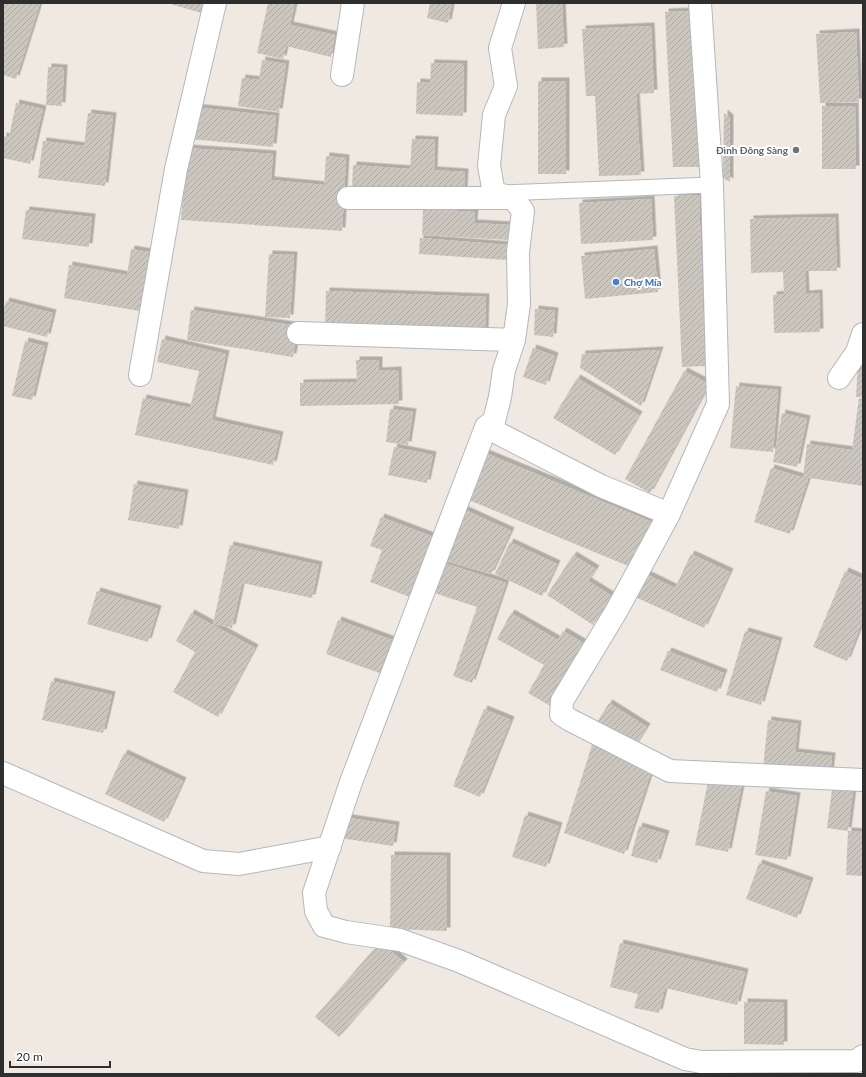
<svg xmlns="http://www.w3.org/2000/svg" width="866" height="1077" font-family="Lato,sans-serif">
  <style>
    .building { fill: url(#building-hatch); filter: url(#shadow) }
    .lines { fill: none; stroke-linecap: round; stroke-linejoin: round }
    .service-casing { stroke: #b4b7c1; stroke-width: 17 }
    .minor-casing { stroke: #b4b7c1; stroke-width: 24 }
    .service { stroke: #fff; stroke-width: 15 }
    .minor { stroke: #fff; stroke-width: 22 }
    .worship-dot { fill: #6b7280; stroke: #fff; stroke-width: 1.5 }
    .shop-dot { fill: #3f7fe0; stroke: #fff; stroke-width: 1.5 }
    .labels { text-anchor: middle; stroke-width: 4; stroke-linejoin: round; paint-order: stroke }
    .worship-label { font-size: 10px; font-weight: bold; fill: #5b616d; stroke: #fff; text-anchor: end }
    .shop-label { font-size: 10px; font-weight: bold; fill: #366cbe; stroke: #fff; text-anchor: start }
  </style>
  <defs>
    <pattern id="building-hatch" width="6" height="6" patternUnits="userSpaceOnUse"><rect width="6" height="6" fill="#cbc7bf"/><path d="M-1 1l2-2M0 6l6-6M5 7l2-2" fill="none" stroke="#afaba4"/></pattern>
    <filter id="shadow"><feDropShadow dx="3.5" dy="-3.5" stdDeviation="0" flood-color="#0004"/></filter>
  </defs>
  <rect width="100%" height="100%" fill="#efe9e1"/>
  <path class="building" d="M3,3h37l-24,76 -13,-4z
    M167,3h41l-3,11z
    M268,3h27l-5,22 45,10 -4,22 -45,-11 -3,13 -26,-6z
    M430,3h22l-4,20 -21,-5z
    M536,3h26l2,44 -26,2z
    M693,11l7,156h-27l-8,-155z
    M651,26l3,67 -18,1 5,81 -42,1 -4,-80h-9l-4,-67z
    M856,32l3,70 -39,1 -4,-69z
    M262,60l24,4 -7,48 -41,-6 4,-28 17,2z
    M431,63l33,1 -1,52 -47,-2 1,-32 13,1z
    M48,67l16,1 -2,38 -16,-1z
    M538,81h28v93h-28z
    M16,103l27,6 -13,55 -27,-6v-22l6,1z
    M822,106h33l1,63h-34z
    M194,107l82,9 -3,31 -83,-8z
    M88,113l25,3 -8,70 -67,-8 5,-37 41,5z
    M724,113l6,5v64l-7,-4z
    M412,139l23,1 -1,30 31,2 -1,21 -112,-6 1,-22 57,4z
    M186,148l87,6 -2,26 53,5 2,-29 20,2 -4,73 -161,-11z
    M699,195l6,171 -23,1 -8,-171z
    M651,199l2,41 -72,4 -2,-41z
    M423,209l52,3 -1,11 36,2 -1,15 -87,-5z
    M26,210l66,7 -3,30 -67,-8z
    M835,217l2,54h-32l1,23 13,-1 1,39 -46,1 -1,-38 11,-1 -1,-22 -32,1 -1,-54z
    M420,238l88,7 -1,15 -88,-6z
    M131,249l24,4 -10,59 -81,-14 5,-33 58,10z
    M654,249l4,43 -73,7 -4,-43z
    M269,254l25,1 -4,63 -25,-1z
    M326,291l160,6 -1,38 -160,-5z
    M6,301l47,12 -6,24 -44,-11v-13z
    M535,309l20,2 -2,26 -19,-2z
    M191,310l107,16 -5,31 -106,-17z
    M162,339l64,15 -14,66 68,15 -7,30 -138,-30 8,-37 47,10 9,-37 -42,-9z
    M25,341l20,5 -13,54 -20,-4z
    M859,344h4v53h-7z
    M533,348l22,8 -9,29 -23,-8z
    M660,350l-19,56 -61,-38 2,-14z
    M356,360h23v11l19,-1 1,34 -99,2v-23l57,-1z
    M684,371l25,13 -59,109 -25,-14z
    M577,378l62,37 -24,40 -62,-37z
    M736,386l42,4 -5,62 -43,-4z
    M859,398l4,1v87l-60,-9 4,-33 45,6z
    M390,409l23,3 -5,33 -22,-3z
    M782,413l25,6 -10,48 -24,-5z
    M394,447l39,8 -6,28 -39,-8z
    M483,452l169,70 -19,46 -169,-70z
    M771,468l37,11 -18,55 -36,-12z
    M134,484l51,9 -6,36 -51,-9z
    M461,508l50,23 -20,43 -49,-14z
    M381,517l58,22 -24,60 -45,-17 12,-32 -12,-4z
    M510,542l47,22 -15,32 -47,-22z
    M230,545l89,20 -7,33 -70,-15 -10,45 -19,-4z
    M691,554l39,18 -26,56 -69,-31 11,-23 29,14z
    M573,555l23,14 -8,12 24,15 -19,29 -46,-30z
    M441,562l65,21 -34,100 -19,-7 24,-69 -46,-15z
    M845,571l18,8v41l-16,41 -34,-14z
    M97,591l61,18 -10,33 -61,-18z
    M191,613l64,35 -37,69 -45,-25 22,-40 -19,-11z
    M511,613l47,27 5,-9 24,14 -35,62 -24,-14 16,-28 -47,-26z
    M338,620l62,23 -12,33 -62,-22z
    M745,631l34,10 -18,64 -35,-10z
    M668,651l56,22 -7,19 -57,-22z
    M51,681l61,14 -9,38 -61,-13z
    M609,703l38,24 -12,19 -38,-24z
    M484,709l27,11 -31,77 -27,-11z
    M768,720l30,4 -3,28 37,4 -2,20 -67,-8z
    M592,745l61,21 -29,88 -60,-21z
    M124,753l59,28 -19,41 -59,-28z
    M709,777l33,7 -14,68 -33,-7z
    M832,789l21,2 -5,40 -21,-3z
    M766,791l31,5 -10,64 -32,-5z
    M525,815l34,11 -13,41 -34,-10z
    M343,817l53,8 -3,21 -53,-8z
    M639,826l27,8 -9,29 -26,-7z
    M848,831l15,1v44l-17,-1z
    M391,855l56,1v75l-57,-2z
    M759,863l51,18 -13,37 -51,-19z
    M380,942l24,20 -65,75 -24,-20z
    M620,943l125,29 -8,33 -72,-17 -6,25 -25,-5 4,-14 -28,-7z
    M744,1002l40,1v42l-40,-1z
    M771,1066l57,2v6h-57z"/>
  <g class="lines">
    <defs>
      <path id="service" d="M503,193l209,-8"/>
      <path id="minor" d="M514,3l-14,45 6,38 -12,29 -5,51 5,27 19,5 10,13 -5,41 1,52 -5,36 -10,30 -4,27 -6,24 -8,6 115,59 68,28 -52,96 -55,91 -1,13 9,6 100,51 193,9
        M342,75l11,-72
        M348,198h159
        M298,333l216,7
        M140,375l36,-206 39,-166
        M839,378l18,-26 6,-18
        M486,427l-135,355 -37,111 2,18 8,15 22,6 54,8 59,21 226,98 16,3 156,-1 6,-5
        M669,514l49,-110 -6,-219 -12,-182
        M3,773l200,88 36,3 91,-17"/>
    </defs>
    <use href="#service" class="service-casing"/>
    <use href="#minor" class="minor-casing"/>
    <use href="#service" class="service"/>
    <use href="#minor" class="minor"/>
  </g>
  <circle class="worship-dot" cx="796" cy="150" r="4"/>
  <circle class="shop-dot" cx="616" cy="282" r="4"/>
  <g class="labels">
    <g class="worship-label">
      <text x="788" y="154">Đình Đông Sàng</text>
    </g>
    <g class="shop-label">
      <text x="624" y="286">Chợ Mía</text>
    </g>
  </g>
  <rect width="866" height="1077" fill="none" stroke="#2e2e2e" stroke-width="8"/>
  <path d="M10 1061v6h100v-6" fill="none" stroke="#2e2e2e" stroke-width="2"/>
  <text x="16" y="1061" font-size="12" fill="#2e2e2e" stroke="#ffffff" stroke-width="3" paint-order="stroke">20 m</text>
</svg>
